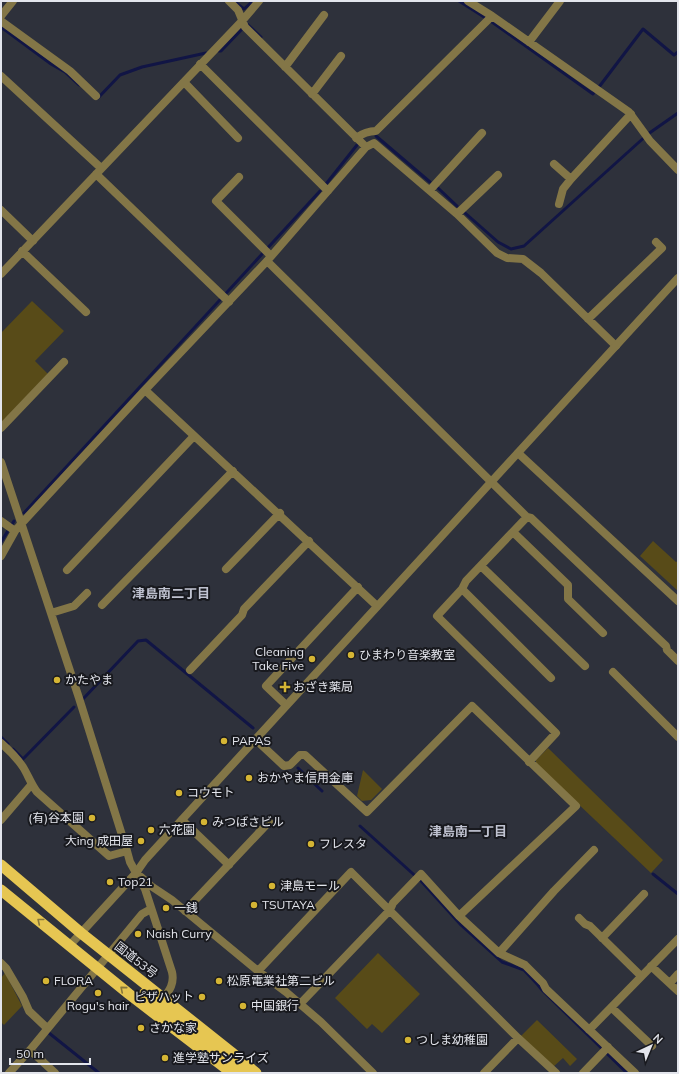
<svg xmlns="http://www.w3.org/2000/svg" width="679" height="1074" font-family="Mulish,'Noto Sans JP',sans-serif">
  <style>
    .green { fill: #584b18 }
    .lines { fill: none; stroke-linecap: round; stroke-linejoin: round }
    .stream { stroke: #111545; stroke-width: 3 }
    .minor { stroke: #837647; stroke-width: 8 }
    .tertiary { stroke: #837647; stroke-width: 8 }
    .trunk { stroke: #e6c652; stroke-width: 11 }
    .oneway { stroke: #89783b }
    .poi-dot { fill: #d5b534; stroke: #18191e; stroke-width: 1.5 }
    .labels { text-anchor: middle; stroke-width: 4; stroke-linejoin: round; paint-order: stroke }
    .poi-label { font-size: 12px; fill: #e3e5ec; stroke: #18191e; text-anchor: start }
    .street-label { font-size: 12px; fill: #e3e5ec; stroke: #18191e }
    .neighbourhood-label { font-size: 13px; font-weight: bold; fill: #bfc2d0; stroke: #18191e }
  </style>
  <rect width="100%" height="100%" fill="#2e313b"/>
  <path class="green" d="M32,301l32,30 -29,30 13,13 -47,49v-90z
    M653,541l23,21 2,-1v30l-38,-35z
    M548,748l115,112 -12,13 -115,-109v-4z
    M363,770l19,19 -11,11 -9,1 -5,-5z
    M378,953l42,41 -38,39 -10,-9 -5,5 -32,-31z
    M5,973l17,33 -18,19 -3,-3v-44z
    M537,1020l40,39 -7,7 -7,-8 -10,9 -32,-31z"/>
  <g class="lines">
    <path class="stream" d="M459,1l25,16
      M235,2l9,7 9,-8
      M492,22l101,72 1,-2
      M246,23l15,14
      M1,27l50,37 14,8 14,13
      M219,51h2l22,-23
      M599,87l44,-58 31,26 4,-3
      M98,98l22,-23 22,-8 64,-14
      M376,136l54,46
      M326,184l31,-39
      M438,188l19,18
      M464,212l34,30 13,7 13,-3 124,-112 30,-21
      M24,513l296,-322
      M1,542l13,-21
      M83,699l55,-58 8,-1 107,88
      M1,737l7,7
      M13,749l10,10 51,-52
      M298,768l24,23
      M360,826l62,56 39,43 41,37 22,8 14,15 4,5 85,83
      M653,874l25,20
      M49,1033l50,40"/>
    <path class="minor" d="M229,1l9,9 7,17 121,120 8,-4 83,71 40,39 10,5 16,1 18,14 75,73
      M468,1l24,15 137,96 21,29 28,29
      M1,16l12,-15
      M1,21l69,50 26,25
      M529,42l31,-41
      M200,64l128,127
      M285,67l39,-52
      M1,76l100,92
      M184,82l54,56
      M312,94l29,-38
      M356,138c7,-5 12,-7 20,-7l116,-115
      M554,164l17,15
      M96,174l133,128
      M239,177l-23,24 55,55
      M430,190l52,-57
      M559,204l4,-15 8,-10 60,-65
      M1,210l32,31
      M457,214l41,-39
      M22,251l64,61
      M267,261l260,256 -61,64 -4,8 -25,27 119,117 -27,29
      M1,274l241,-253 17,-20
      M588,319l74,-71 -6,-6
      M145,390l232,216
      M1,428l63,-66
      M518,453l160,148
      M1,462l78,236 48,153 3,11 15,27 27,83c3,13 -4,20 -11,30
      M527,517l4,1 135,128 1,4 11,11
      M1,521l14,10
      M513,532l55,53v14l35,34
      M1,556l14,-25 6,-7 124,-134 122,-129 99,-114
      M481,566l104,100
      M226,569l54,-56
      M67,570l127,-134
      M462,589l89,89
      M102,605l131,-134
      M51,613l23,-7 13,-13
      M190,670l52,-55 2,-6 65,-68
      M613,672l65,65
      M286,705l-20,-19 92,-99
      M256,740l28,26 6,-1 10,-10h5l62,57 105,-106 104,100 -117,110
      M1,743c8,7 16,15 22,24 5,8 8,17 14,25l72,64 18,-5
      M1,820l30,-35
      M182,820l47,45
      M141,877l10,9 21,14 86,71 28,21 35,30 52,51
      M185,911l84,-89
      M579,918l6,6 5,2 51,50
      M602,938l42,-44
      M499,953l55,-62 40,-41
      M1,963l5,5 17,29 6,14 18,17
      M651,966l27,25
      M258,971l93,-99 167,166 38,35
      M670,983l8,-9
      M300,1004l90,-94 3,-7 28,-29 38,42 40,37 26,12 18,18 3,6 89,84
      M612,1008l40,38
      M589,1030l89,-91
      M30,1050l25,23
      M9,1073l21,-23 112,-136 9,-5
      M484,1073l34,-35
      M583,1073l25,-26"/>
    <path class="tertiary" d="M70,945l66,-72 9,-13 533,-582"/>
    <path class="trunk" d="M1,865l80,68 150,119 25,21
      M1,890l128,104 103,79
      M145,993l99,80"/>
  </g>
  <defs><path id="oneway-chevron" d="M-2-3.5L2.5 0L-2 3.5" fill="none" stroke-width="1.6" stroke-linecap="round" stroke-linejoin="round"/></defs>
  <g class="oneway">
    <use href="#oneway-chevron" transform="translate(40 921) rotate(-141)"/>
    <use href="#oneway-chevron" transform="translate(123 989) rotate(-140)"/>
  </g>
  <g class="poi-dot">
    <circle cx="351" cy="655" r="4"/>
    <circle cx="312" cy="659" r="4"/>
    <circle cx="57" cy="680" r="4"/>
    <path d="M283 681h4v4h4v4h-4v4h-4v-4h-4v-4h4z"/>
    <circle cx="224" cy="741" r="4"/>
    <circle cx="249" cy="778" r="4"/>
    <circle cx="179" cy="793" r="4"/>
    <circle cx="92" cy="818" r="4"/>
    <circle cx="204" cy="822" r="4"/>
    <circle cx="151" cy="830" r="4"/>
    <circle cx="141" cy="841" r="4"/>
    <circle cx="311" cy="844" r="4"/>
    <circle cx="110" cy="882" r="4"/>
    <circle cx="272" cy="886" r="4"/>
    <circle cx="254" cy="905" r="4"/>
    <circle cx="166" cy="908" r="4"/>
    <circle cx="138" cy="934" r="4"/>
    <circle cx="46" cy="981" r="4"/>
    <circle cx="219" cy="981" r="4"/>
    <circle cx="98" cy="993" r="4"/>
    <circle cx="202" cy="997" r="4"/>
    <circle cx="243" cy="1006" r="4"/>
    <circle cx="141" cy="1028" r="4"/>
    <circle cx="408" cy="1040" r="4"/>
    <circle cx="165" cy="1058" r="4"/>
  </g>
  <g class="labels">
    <g class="poi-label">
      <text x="304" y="656" text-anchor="end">Cleaning<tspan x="304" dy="14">Take Five</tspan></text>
      <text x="359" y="659">ひまわり音楽教室</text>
      <text x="65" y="684">かたやま</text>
      <text x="293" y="691">おざき薬局</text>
      <text x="232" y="745">PAPAS</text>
      <text x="257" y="782">おかやま信用金庫</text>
      <text x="187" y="797">コウモト</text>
      <text x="84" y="822" text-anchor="end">(有)谷本園</text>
      <text x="212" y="826">みつばさビル</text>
      <text x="159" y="834">六花園</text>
      <text x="133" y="845" text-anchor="end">大ing 成田屋</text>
      <text x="319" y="848">フレスタ</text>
      <text x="118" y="886">Top21</text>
      <text x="280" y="890">津島モール</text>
      <text x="262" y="909">TSUTAYA</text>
      <text x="174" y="912">一銭</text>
      <text x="146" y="938">Naish Curry</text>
      <text x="54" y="985">FLORA</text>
      <text x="227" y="985">松原電業社第二ビル</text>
      <text x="194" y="1001" text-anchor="end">ピザハット</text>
      <text x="98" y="1010" text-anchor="middle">Rogu's hair</text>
      <text x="251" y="1010">中国銀行</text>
      <text x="149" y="1032">さかな家</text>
      <text x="416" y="1044">つしま幼稚園</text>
      <text x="173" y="1062">進学塾サンライズ</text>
    </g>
    <g class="street-label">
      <text transform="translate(136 960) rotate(38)" y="4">国道53号</text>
    </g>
    <g class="neighbourhood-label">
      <text x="171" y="598">津島南二丁目</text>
      <text x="468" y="836">津島南一丁目</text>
    </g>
  </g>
  <rect width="679" height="1074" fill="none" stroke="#e3e5ec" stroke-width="4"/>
  <g transform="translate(651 1046) rotate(44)" stroke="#18191e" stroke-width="3" paint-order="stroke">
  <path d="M0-3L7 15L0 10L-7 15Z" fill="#e3e5ec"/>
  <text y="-6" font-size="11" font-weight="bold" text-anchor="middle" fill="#e3e5ec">N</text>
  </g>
  <path d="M10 1058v6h80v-6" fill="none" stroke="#e3e5ec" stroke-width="2"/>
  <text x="16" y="1058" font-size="12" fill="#e3e5ec" stroke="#18191e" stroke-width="3" paint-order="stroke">50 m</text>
</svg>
